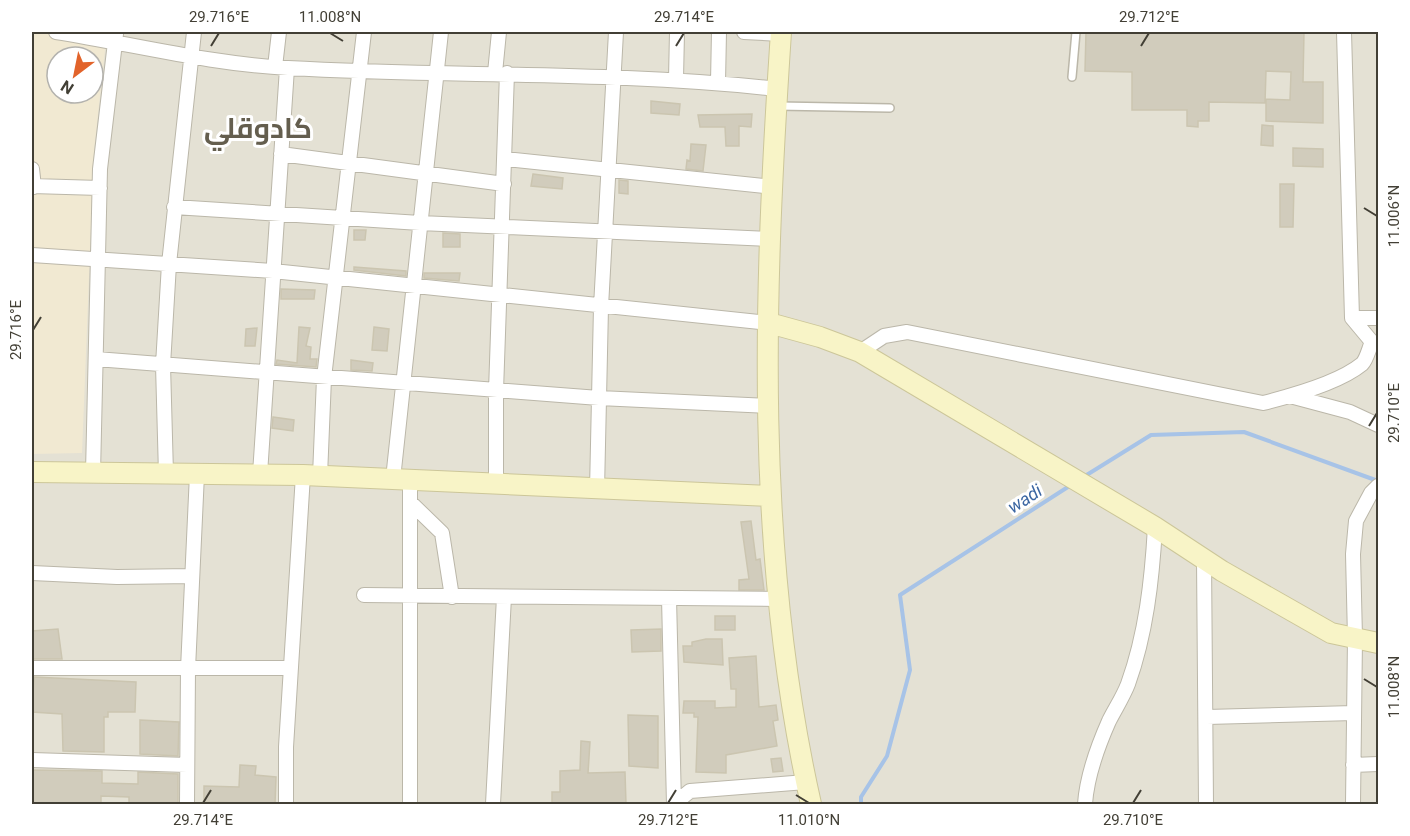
<svg xmlns="http://www.w3.org/2000/svg" width="1410" height="836" font-family="Roboto,Cairo,sans-serif">
  <style>
    .residential { fill: #e4e1d4; fill-rule: evenodd }
    .commercial { fill: #f1e9d2; fill-rule: evenodd }
    .lines { fill: none; stroke-linecap: round; stroke-linejoin: round }
    .stream { stroke: #a7c3e7; stroke-width: 4 }
    .building { fill: #d1ccbc; stroke: #cbc5b0; stroke-width: 1.5 }
    .lane-casing { stroke: #bbb7a9; stroke-width: 10 }
    .street-casing { stroke: #bbb7a9; stroke-width: 16 }
    .secondary-casing { stroke: #ccc699; stroke-width: 22 }
    .lane { stroke: #fff; stroke-width: 7 }
    .street { stroke: #fff; stroke-width: 14 }
    .secondary { stroke: #f8f4c7; stroke-width: 20 }
    .ticks { fill: none; stroke: #423f35; stroke-width: 2 }
    .labels { text-anchor: middle; stroke-width: 6; stroke-linejoin: round; paint-order: stroke }
    .water-label { font-size: 18px; font-style: italic; fill: #3b66a2; stroke: #fff }
    .town-label { font-size: 28px; font-weight: bold; fill: #645e4e; stroke: #fff }
    .neatline { fill: none; stroke: #423f35; stroke-width: 2 }
    .ticks-label { font-size: 15px; text-anchor: middle; fill: #423f35 }
  </style>
  <rect width="100%" height="100%" fill="#f0efe5"/>
  <path class="residential" d="M32,32h1346v772h-1346zM57,57h36v36h-36z"/>
  <path class="commercial" d="M32,32h75l-13,119 -12,302 -50,1zM57,57h36v36h-36z"/>
  <g class="lines">
    <path class="stream" d="M1085,476l66,-41 93,-3 134,49
      M861,804v-7l26,-41 23,-86 -10,-75 171,-110"/>
  </g>
  <path class="building" d="M1086,32h218l-1,50h20v41l-57,-2v-22l24,1 1,-28 -25,-1 -1,32 -56,-1v19h-11v6l-11,-1v-16h-55v-38l-47,-1z
    M651,101l29,3 -1,11 -28,-2z
    M752,114l-1,13 -12,-1v20h-13l-1,-19h-25l-2,-12z
    M1262,125l11,1v20l-12,-1z
    M691,144l15,1 -3,26 -17,-2 1,-9 3,1z
    M1293,148l30,1v18l-30,-1z
    M533,174l30,4 -1,11 -31,-3z
    M619,180l9,1v13l-9,-1z
    M1280,184h14l-1,43h-13z
    M354,230h12l-1,10h-11z
    M443,233l17,1v13h-17z
    M354,267l52,4v5l-52,-6z
    M424,273h36l-1,8 -35,-3z
    M281,289l34,1 -1,9h-33z
    M299,327l11,1 -4,18 5,1 -1,12h7l-1,8 -40,-3 1,-4 20,3z
    M374,327l15,2 -2,22 -15,-1z
    M257,328l-2,18h-10l1,-17z
    M351,360l22,3 -1,8 -21,-1z
    M273,417l21,3 -1,11 -21,-3z
    M751,521l5,39 4,-1 4,31h-25v-10l10,-1 -8,-57z
    M715,616h20v14h-20z
    M58,629l4,30h-30v-28z
    M661,629v22l-29,1 -1,-22z
    M706,639h16l1,26 -39,-3 -1,-16h9v-4z
    M756,656l3,51 17,-2 2,15 -5,1 4,25 -51,9v18l-30,-1 2,-55h-4v-4h-11l1,-12h31v7l21,-1v-18h-5l-2,-31z
    M34,677l102,5 -1,30h-27v5h-4v35l-41,-1 -1,-37 -30,-2z
    M628,715l30,1v52l-29,-2z
    M140,720l39,2 -1,34 -38,-2z
    M581,741l9,1 -2,31 37,-1 1,32h-74v-12h8v-21l20,-1z
    M781,758l2,13 -10,1 -2,-13z
    M240,765l16,1 -1,9 21,2 -1,27 -71,-2v-16l35,1z
    M32,770l70,1v12l36,1v-12l40,2v30l-49,-1v-6l-28,-1v8h-68z"/>
  <g class="lines">
    <defs>
      <path id="lane" d="M1072,77l4,-45
        M778,106l112,2"/>
      <path id="street" d="M56,32c77,12 154,32 232,36 164,9 327,3 489,21
        M744,32l37,2
        M275,67l4,-35
        M495,73l4,-41
        M676,79l1,-47
        M718,82l1,-50
        M281,154l223,30
        M505,159l269,28
        M32,169l2,18
        M32,186l68,2
        M174,207l246,16 352,16
        M32,255l241,16 496,52
        M1352,318h26
        M860,352l24,-16 23,-4 356,71c28,-7 77,-21 99,-39 5,-5 7,-16 10,-22l-20,-24 -8,-286
        M96,359l503,39 170,8
        M1290,396l60,16 28,13
        M93,473l7,-304 16,-135
        M166,474l-3,-109 6,-101 25,-232
        M260,474l27,-406
        M320,476l4,-98 40,-346
        M393,479l48,-447
        M496,484v-93l11,-318
        M597,490l4,-183 15,-275
        M410,502l32,31 10,64
        M1204,559l2,245
        M32,573l85,4 75,-1
        M364,595l416,4
        M669,598l5,206
        M32,668h259
        M1207,717l147,-4
        M32,760l155,5
        M1353,765l25,-1
        M187,804l1,-135 9,-195
        M286,804v-57l17,-272
        M410,804v-324
        M493,804l11,-207
        M674,804l16,-13 116,-9
        M1085,804c2,-29 12,-56 24,-83 6,-12 14,-24 19,-37 18,-50 24,-104 27,-157
        M1353,804l2,-166 -2,-84 3,-33 15,-28 7,-7"/>
      <path id="secondary" d="M781,32c-17,256 -27,520 30,772
        M769,323l51,14 40,15 295,175 67,44 58,33 51,29 47,10
        M32,472l271,3 467,21"/>
    </defs>
    <use href="#lane" class="lane-casing"/>
    <use href="#street" class="street-casing"/>
    <use href="#secondary" class="secondary-casing"/>
    <use href="#lane" class="lane"/>
    <use href="#street" class="street"/>
    <use href="#secondary" class="secondary"/>
  </g>
  <path class="ticks" d="M330,33l13,8M211,46l8,-13M676,46l8,-13M1141,46l8,-13M1364,208l13,8M33,330l8,-13M1369,426l8,-13M1364,679l13,8M796,795l13,8M203,803l8,-13M668,803l8,-13M1133,803l8,-13"/>
  <g class="labels">
    <g class="water-label">
      <text transform="translate(1025 499) rotate(-33)" y="6">wadi</text>
    </g>
    <g class="town-label">
      <text x="258" y="138">كادوقلي</text>
    </g>
  </g>
  <rect width="1410" height="836" fill="none" stroke="#ffffff" stroke-width="66"/>
  <g transform="translate(75 75) rotate(212)"><circle r="28" fill="#ffffff" stroke="#b3b2ae" stroke-width="1.5"/>
  <path d="M0-4.5L10 22L0 15L-10 22Z" fill="#e2632a"/>
  <text y="-9" font-size="16" font-weight="bold" text-anchor="middle" fill="#423f35">N</text>
  </g>
  <rect x="33" y="33" width="1344" height="770" class="neatline"/>
  <g class="ticks-label">
    <text x="219" y="22">29.716°E</text>
    <text x="330" y="22">11.008°N</text>
    <text x="684" y="22">29.714°E</text>
    <text x="1149" y="22">29.712°E</text>
    <text transform="translate(1394 216) rotate(-90)" y="5">11.006°N</text>
    <text transform="translate(16 330) rotate(-90)" y="5">29.716°E</text>
    <text transform="translate(1394 413) rotate(-90)" y="5">29.710°E</text>
    <text transform="translate(1394 687) rotate(-90)" y="5">11.008°N</text>
    <text x="203" y="825">29.714°E</text>
    <text x="668" y="825">29.712°E</text>
    <text x="809" y="825">11.010°N</text>
    <text x="1133" y="825">29.710°E</text>
  </g>
</svg>
